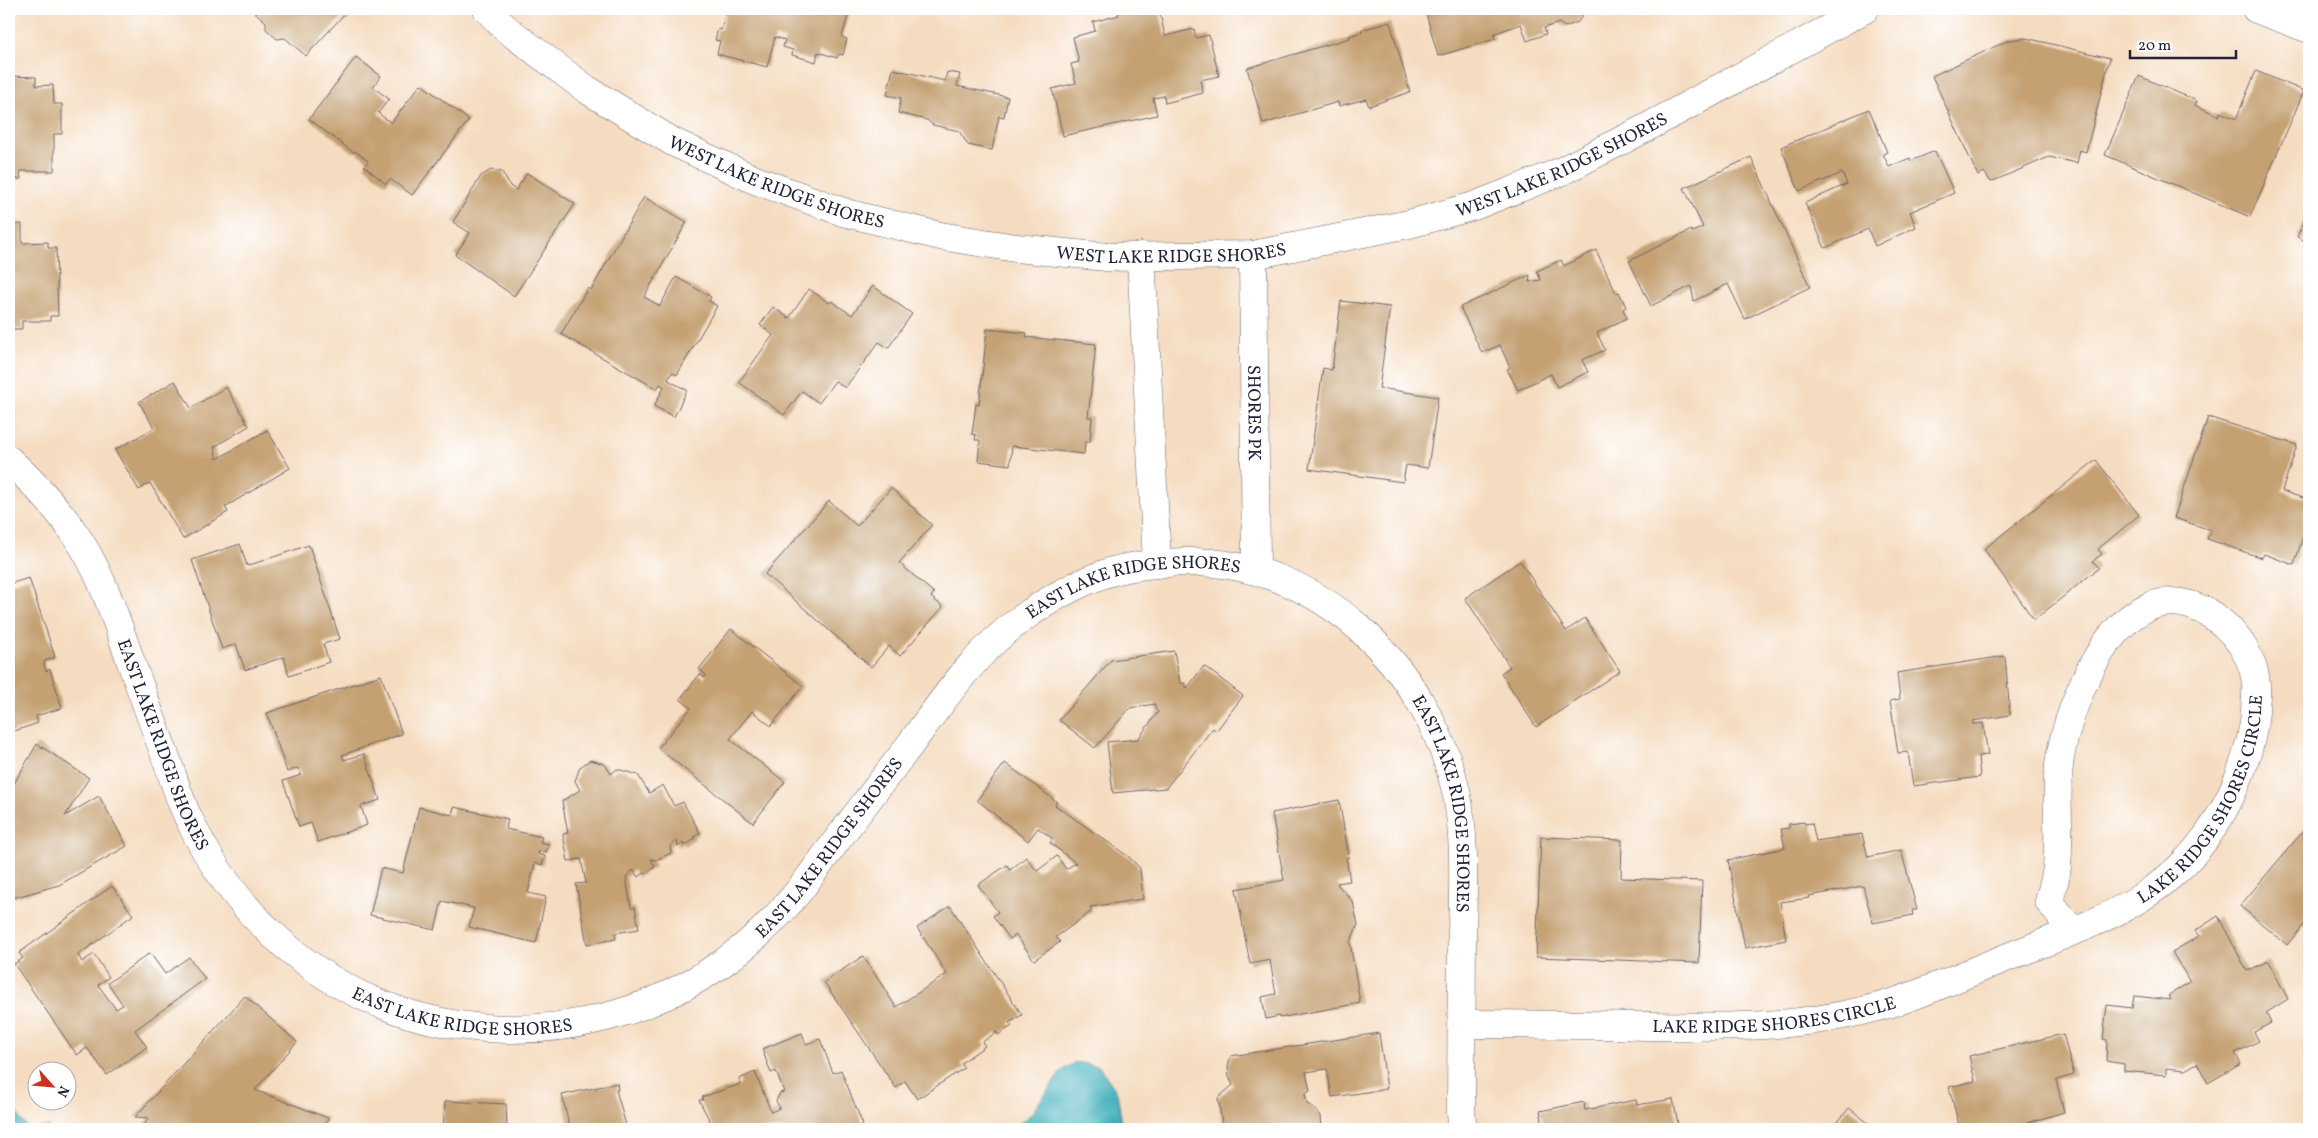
<svg xmlns="http://www.w3.org/2000/svg" width="2318" height="1138" font-family="Vollkorn,serif">
  <style>
    .water { fill: #3eadba; stroke: #30687a }
    .building { fill: #c4a072 }
    .lines { fill: none; stroke-linecap: round; stroke-linejoin: round }
    .street-casing { stroke: #6c636a; stroke-width: 29 }
    .street { stroke: #fff; stroke-width: 28 }
    .labels { text-anchor: middle; stroke-width: 4; stroke-linejoin: round; paint-order: stroke }
    .street-label { font-size: 18px; fill: #22223b; stroke: #fff }
  </style>
  <rect width="100%" height="100%" fill="#fff"/>
  <filter id="ink" filterUnits="userSpaceOnUse"><feTurbulence type="fractalNoise" baseFrequency=".02" numOctaves="2"/><feDisplacementMap in="SourceGraphic" scale="10" xChannelSelector="R" yChannelSelector="G"/><feConvolveMatrix kernelMatrix="1 2 1 2 8 2 1 2 1" color-interpolation-filters="sRGB"/></filter>
  <filter id="wash" filterUnits="userSpaceOnUse"><feTurbulence type="fractalNoise" baseFrequency=".0096" numOctaves="4" result="noise"/><feDisplacementMap in="SourceGraphic" scale="20" xChannelSelector="R" yChannelSelector="G"/><feGaussianBlur stdDeviation="1.12" result="paint"/><feColorMatrix in="noise" values="0 0 0 0 0 0 0 0 0 0 0 0 0 0 0 0 0 1.4 0 .05"/><feComposite in="paint" operator="in"/></filter>
  <g filter="url(#wash)">
    <rect width="100%" height="100%" fill="#f5dcc0"/>
    <path class="water" d="M1075,1062l24,4 18,26 6,37h-110l18,-15 30,-42z
      M9,1098l12,22 8,9 19,-3 4,3h-43z"/>
    <g id="blocks">
      <path class="building" d="M251,9h98l-43,47 -21,-18 -8,1 -11,-10v-7z
        M727,9h123l-8,28 5,2 -4,16 -4,-1 -2,4 -19,-6 -2,10 -24,-7 1,-5 -10,-3 2,-7 -10,-3 -8,30 -50,-13 3,-13 -5,-1 3,-11 3,1z
        M1134,9h25l6,27 29,-7 2,9 13,-3 10,41 -19,4 3,13 -38,10 -1,-7 -11,2 4,17 -94,21 -11,-47 24,-6 -5,-19 8,-2 -6,-25 22,-6 -2,-9 26,-7 -1,-2z
        M1429,9h152l2,5 -5,8 -13,5 -6,-4 -15,5 2,6 -19,7 -6,-17 -28,10 2,5 -57,17 -13,-46z
        M1390,22l20,70 -41,14 -3,-7 -27,7 -1,-4 -75,22 -16,-56 103,-30 -1,-2 13,-4 -1,-2z
        M2026,38l84,20 -24,94 -6,-2 -3,13 -28,-6 -58,25 -7,-10 -6,4 -46,-100 77,-36z
        M356,57l25,19 -8,11 16,12 -11,14 13,10 30,-39 48,36 -57,75 -22,-16 -4,5 -22,-18 4,-5 -13,-10 -1,2 -45,-34z
        M893,69l52,12 2,-9 13,2 -3,12 51,11 -4,20 -5,-1 -7,34 -24,-5 -9,-14 -26,-6 -6,-5 -29,-7 3,-15 -14,-3z
        M2256,71l48,20 -54,126 -145,-62 34,-79 58,25 -2,4 24,11 1,-4 16,7z
        M9,76l27,1v9l17,-1 1,19h8v30h-8v37h-34l1,8h-12z
        M1869,109l18,43 -4,2 6,13 21,-9 1,3 24,-10 19,42 -44,19 6,15 -41,19 -7,-17 -43,19 -20,-45 42,-19 -5,-11 -43,18 -18,-44z
        M1751,157l59,130 -65,32 -17,-35 -34,17 -3,-15 -40,20 -22,-45 62,-31 1,2 11,-5 -19,-39z
        M491,170l11,2 8,14 6,4 11,-17 48,31 -61,92 -59,-41 15,-22 -17,-11 28,-46z
        M644,197l43,25 -43,75 16,9 16,-29 35,20 -2,4 8,5 -40,69 -5,-3 -4,8 19,10 -13,27 -20,-11 10,-19 -4,-3 -3,5 -96,-55 27,-46 3,2z
        M2309,209v33l-12,-5z
        M9,224h13v19l26,-1v6h8l2,68h-8v5h-28v8h-13z
        M1596,250l20,43 3,-1 7,15 -3,2 4,9 -30,15 8,17 -23,10 6,12 -31,15 -6,-13 -33,16 -11,-21 3,-1 -10,-23 -18,8 -22,-46 70,-32 -1,7 12,-2 -4,-9 24,-11 3,6z
        M873,286l39,28 -24,34 -9,-6 -34,46 -10,-7 -16,22 -17,-12 -18,24 -45,-33 34,-47 -13,-10 13,-18 16,11 20,-29 20,14 2,-2 21,14z
        M1341,301l49,6 -11,81 59,9 -10,71 -22,-3 -3,17 -94,-13 14,-101 9,2z
        M987,329l40,4 -1,4 70,7 -8,73h4l-2,25h-5l-1,12 -72,-8 -2,19 -32,-4 2,-21h-5l1,-5 -4,-1 4,-30 3,1z
        M175,381l16,27 35,-21 23,39 -35,21 3,12 50,-29 23,38 -65,39 3,5 -45,27 -33,-56 -11,7 -24,-40 39,-22 -15,-26z
        M2208,417l89,28 -15,46 27,9v17l-15,48 -30,-11 -2,4 -55,-19 4,-9 -37,-12z
        M2096,460l43,55 -41,34 4,5 -9,7 6,7 -65,52 -50,-71z
        M891,488l41,37 -33,38 35,30 -3,4 12,10 -43,49 -11,-10 -18,21 -106,-93 64,-73 28,25z
        M240,544l7,22 62,-21 31,94 -17,5 6,18 -40,14 -5,-19 -39,13 -9,-26 -14,5 -30,-89z
        M1520,561l46,70 19,-13 35,53 -84,56 -35,-54 9,-6 -45,-69z
        M29,578l26,79 -10,4 -1,3 2,7 4,-2 12,39 -26,8 2,7 -29,10v-149z
        M731,629l72,57 -32,40 -19,-15 -22,28 55,43 -32,41 -95,-75 33,-40 -11,-9 20,-25 4,4 2,-3 -7,-6z
        M1174,651l6,32h4l3,5 17,-22 39,30 -27,35 -3,-3 -47,60 -53,5 -6,-51 31,-3 20,-27 -3,-3v-5l-25,4 -35,40 -36,-28 52,-60z
        M2005,656l5,59 -37,6v3l10,-1 5,32 -10,1 2,21 -67,9 -5,-34 -10,1 -8,-52 10,-2 -3,-26z
        M381,675l21,59 -60,21 2,5 20,-6 16,46 -19,6 6,19 -49,17 -7,-19 -12,4 -16,-46 18,-6 -3,-7 -11,4 -20,-59z
        M37,744l52,34 -24,38 34,-20 28,50 -68,39 -50,14v-116l3,4z
        M590,760l15,4 6,10 6,-5 21,6 11,18 14,-8 11,21 9,-4 17,31 -6,4 1,2 -11,7 -1,-3 -5,4 -1,-7 -7,6 1,7 -15,7 -5,-1 4,8 -17,10 -5,-7 -7,7 5,31 4,-1 4,22 -24,4 1,6 -29,5 -11,-60 10,-1 -5,-24 -13,2 -5,-27 5,-1 -6,-32 18,-11 -5,-9 5,-14z
        M1005,763l52,39 -2,3 74,52 11,11 3,31 -53,8 2,4 -36,26 4,5 -26,18 -18,-25 -6,4 -17,-23 5,-4 -20,-27 29,-20 3,5 16,-13 11,14 20,-15 9,13 10,-6 -26,-20 3,-4 -15,-11 -10,13 -51,-41z
        M1339,800l10,57 -3,1 4,23 -13,2 1,2 15,17 5,23 -8,17 10,61 -81,15v-2l-13,3 -4,-22 14,-3 -6,-34 -20,4 -14,-75 48,-9 -12,-67z
        M419,807l33,8 2,-8 54,12 -2,10 36,8 -2,5 9,2 -3,8 -7,-1 -1,3 7,2 -3,9 -7,-2 -7,30 18,4 -10,46 -67,-16 5,-19 -32,-7 -7,29 -65,-15 11,-47 22,5z
        M1804,822l1,2 7,-1 4,18 46,-7 6,23 33,-7 16,60h-5l1,5 -40,8 -10,-37 -54,10 1,2 -30,4 6,38 -41,8 -17,-88 57,-12 -4,-19 8,-1v-4z
        M2309,824v95l-22,26 -47,-39z
        M1541,837l81,3 -1,38 81,3 -3,82 -163,-6z
        M112,886l21,29 -55,40 4,7 12,-8 15,23 -11,8 18,24 7,-4 -15,-22 42,-30 15,21 24,-17 16,22 -70,51 12,17 -40,28 -20,-27 -10,7 -63,-91 9,-6 -4,-5z
        M950,906l72,109 -13,8 3,3 -14,9 -1,-3 -15,10 3,4 -24,17 3,5 -47,31 -12,-18 -9,7 -72,-106 39,-26 33,51 51,-33 -30,-46z
        M2218,916l29,55 21,-10 20,38 -22,14 5,10 -17,9 5,9 -24,12 6,11 -33,19 -11,-20 -12,7 -19,-2v7l-42,-4v-7l-18,-3 1,-21 -4,-1 4,-34 25,3 2,-12 37,4 -2,-5 21,-13 -18,-30 27,-16 -4,-5z
        M245,996l52,46 -42,48 73,28 -4,11h-177l-4,-3 6,-8 -14,-1z
        M802,1033l4,11 14,-5 13,34 8,-3 22,55 -8,4h-141l-15,-29h4l-1,-3 39,-13 -2,-5 16,-7 16,40 9,-4 -4,-7 4,-8 4,-1 -8,-21 -5,2 -9,-24z
        M1379,1033l8,56 -55,8 -5,-28 -21,3 4,19 -5,3 2,10 7,4 7,8 1,13h-99l-5,-31 15,-13 -4,-8 -1,-10 3,-11z
        M2063,1034l11,41 -18,5 8,32 -57,17h-47l-11,-42 26,-6 -6,-25z
        M617,1083l1,7h-2l11,39h-57l-8,-34z
        M1673,1099l6,30h-135l-4,-18 44,-9 1,8 51,-10 1,5z
        M445,1101l61,3 1,25h-64z
        M1849,1108l27,21h-44z"/>
    </g>
  </g>
  <g filter="url(#ink)">
    <use href="#blocks" fill-opacity="0" stroke="#6c636a" stroke-width="1"/>
    <g class="lines">
      <defs>
        <g id="street">
          <path id="s1" d="M487,9l18,19 81,61 87,53 82,38 91,33 94,23 76,12 91,9 146,-2 156,-31 65,-18 86,-34 84,-43 221,-120"/>
          <path d="M2256,9l53,20"/>
          <path id="s2" d="M1253,255l3,315"/>
          <path d="M1141,256l16,307"/>
          <path id="s3" d="M9,460c24,22 45,44 64,71 28,39 42,86 58,131 12,33 24,67 37,101 6,18 12,38 21,56 40,86 114,158 205,190 138,48 295,8 392,-103 13,-14 25,-31 37,-47 26,-35 53,-70 80,-105 35,-46 68,-99 117,-134 26,-19 53,-35 84,-46 26,-9 55,-11 82,-12 133,-2 241,104 270,229 10,47 7,96 6,144 0,59 -1,119 -1,179l2,15"/>
          <path id="s4" d="M1461,1024c63,0 125,1 188,2 57,1 115,2 172,-7 25,-4 53,-10 77,-18 34,-11 67,-27 100,-40 99,-40 184,-61 233,-166 12,-26 22,-55 24,-83 0,-9 2,-19 1,-29 -4,-35 -33,-68 -66,-78 -75,-23 -121,98 -130,153 -6,36 1,72 -3,108 -1,12 -5,24 -8,35l23,30"/>
        </g>
      </defs>
      <use href="#street" class="street-casing"/>
      <use href="#street" class="street"/>
    </g>
  </g>
  <g class="labels">
    <g class="street-label">
      <text dy="6" stroke="none"><textPath href="#s1" startOffset="1151">WEST LAKE RIDGE SHORES</textPath></text>
      <text dy="6" stroke="none"><textPath href="#s1" startOffset="341">WEST LAKE RIDGE SHORES</textPath></text>
      <text dy="6" stroke="none"><textPath href="#s1" startOffset="746">WEST LAKE RIDGE SHORES</textPath></text>
      <text dy="6" stroke="none"><textPath href="#s2" startOffset="158">SHORES PK</textPath></text>
      <text dy="6" stroke="none"><textPath href="#s3" startOffset="1616">EAST LAKE RIDGE SHORES</textPath></text>
      <text dy="6" stroke="none"><textPath href="#s3" startOffset="328">EAST LAKE RIDGE SHORES</textPath></text>
      <text dy="6" stroke="none"><textPath href="#s4" startOffset="824">LAKE RIDGE SHORES CIRCLE</textPath></text>
      <text dy="6" stroke="none"><textPath href="#s3" startOffset="2065">EAST LAKE RIDGE SHORES</textPath></text>
      <text dy="6" stroke="none"><textPath href="#s3" startOffset="1196">EAST LAKE RIDGE SHORES</textPath></text>
      <text dy="6" stroke="none"><textPath href="#s3" startOffset="762">EAST LAKE RIDGE SHORES</textPath></text>
      <text dy="6" stroke="none"><textPath href="#s4" startOffset="314">LAKE RIDGE SHORES CIRCLE</textPath></text>
    </g>
  </g>
  <rect width="2318" height="1138" fill="none" stroke="#fff" stroke-width="30"/>
  <g transform="translate(52 1086) rotate(117)"><circle r="24" fill="#ffffff" stroke="#a7a7b1"/>
  <path d="M0-4L9 19L0 12L-9 19Z" fill="#c8321e"/>
  <text y="-8" font-size="14" font-weight="bold" text-anchor="middle" fill="#22223b">N</text>
  </g>
  <path d="M2130 50v8h106v-8" fill="none" stroke="#22223b" stroke-width="2.5"/>
  <text x="2138" y="50" font-size="15" fill="#22223b" stroke="#ffffff" stroke-width="4" paint-order="stroke">20 m</text>
</svg>
